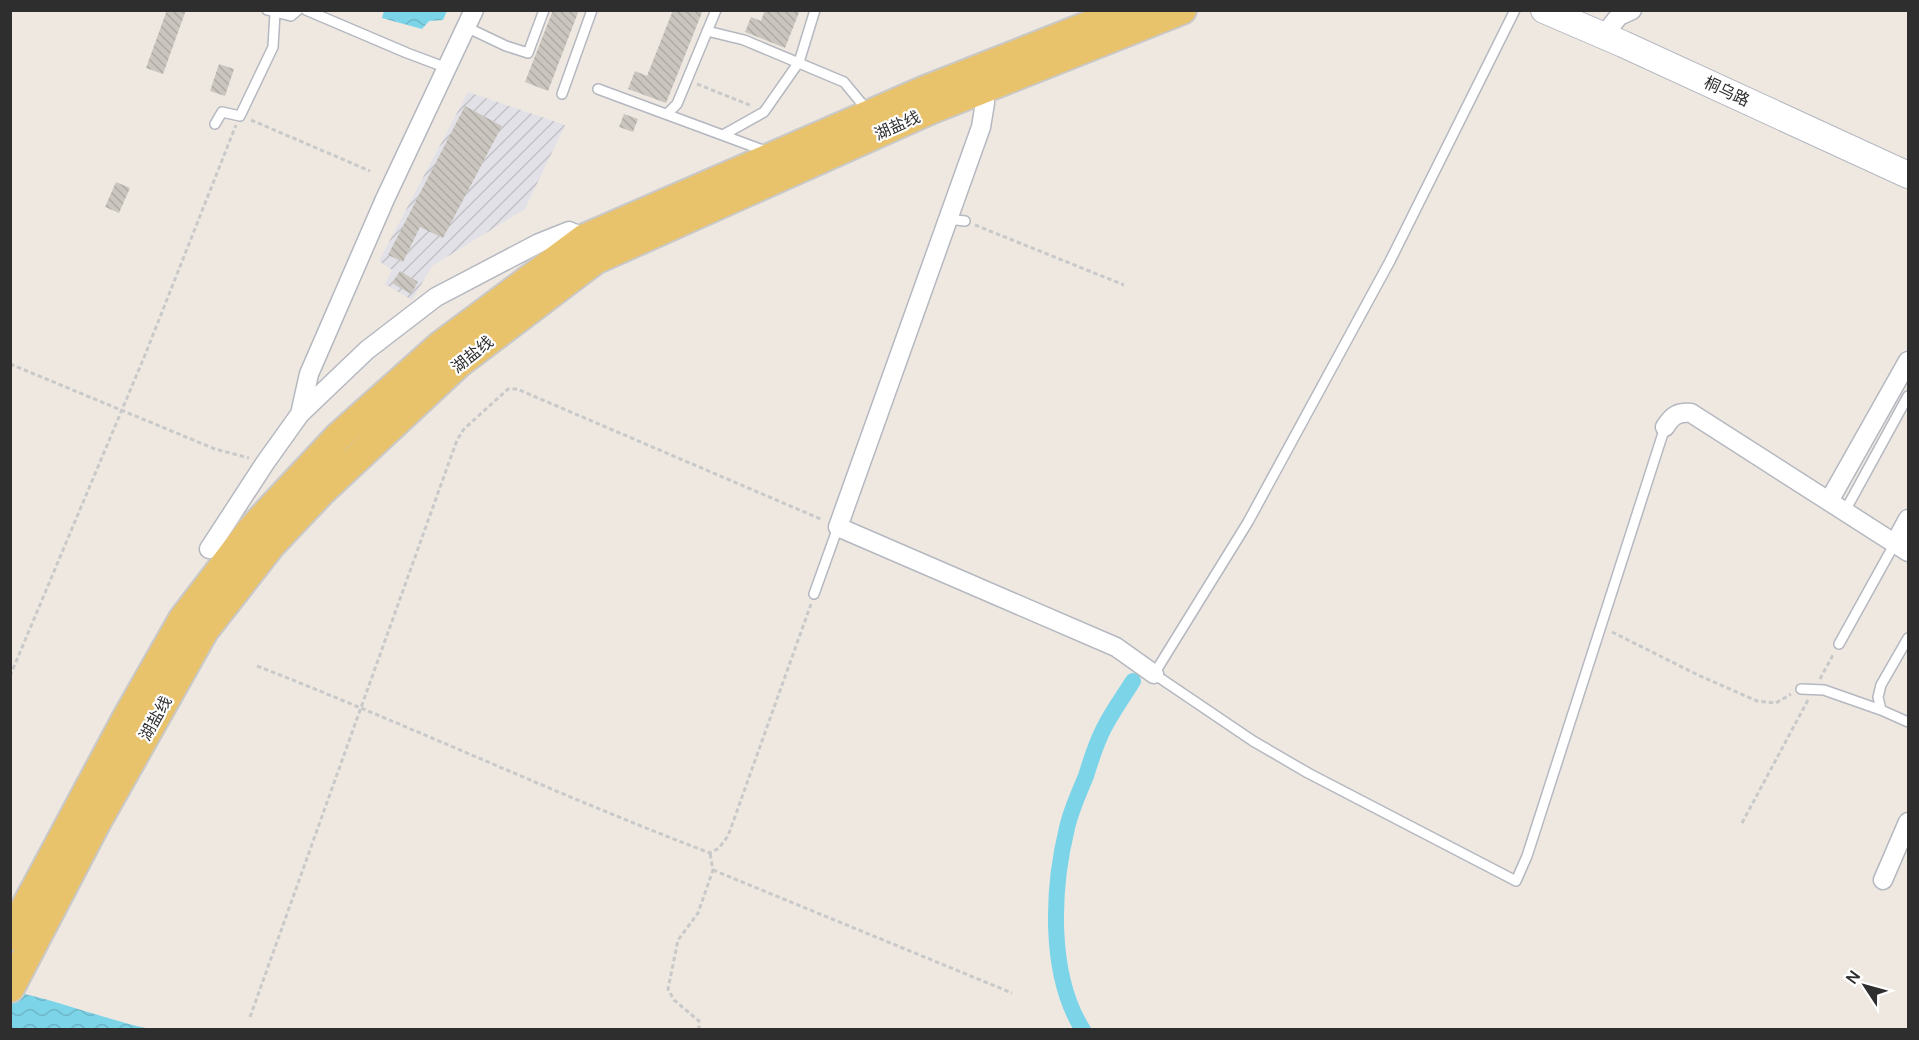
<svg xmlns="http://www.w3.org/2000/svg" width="1919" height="1040" font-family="Manrope,'Noto Sans SC',sans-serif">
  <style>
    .industrial { fill: url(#industrial-furrows) }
    .water { fill: url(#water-waves) }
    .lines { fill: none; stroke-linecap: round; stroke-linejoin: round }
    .canal { stroke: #7cd4e8; stroke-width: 16 }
    .building { fill: url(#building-back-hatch) }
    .lane-casing { stroke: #b5b8c0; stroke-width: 12 }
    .street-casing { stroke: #b5b8c0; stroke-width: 21 }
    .secondary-casing { stroke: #b5b8c0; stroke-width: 28 }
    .primary-casing { stroke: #c9c9c9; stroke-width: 32 }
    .path { stroke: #c9c9c9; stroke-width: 3; stroke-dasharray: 4.5 3; stroke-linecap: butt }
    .lane { stroke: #fff; stroke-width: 9 }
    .street { stroke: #fff; stroke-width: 18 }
    .secondary { stroke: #fff; stroke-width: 26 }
    .primary { stroke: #e9c26c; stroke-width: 28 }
    .labels { text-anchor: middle; stroke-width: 4.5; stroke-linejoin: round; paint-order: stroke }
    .street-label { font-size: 16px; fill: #2e2e2e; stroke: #fff }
  </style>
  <defs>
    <pattern id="industrial-furrows" width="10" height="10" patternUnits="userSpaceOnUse" patternTransform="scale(1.5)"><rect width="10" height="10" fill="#e2e1e7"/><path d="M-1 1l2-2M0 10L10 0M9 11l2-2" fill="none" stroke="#c2c1c6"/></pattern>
    <pattern id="water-waves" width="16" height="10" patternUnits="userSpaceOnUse" patternTransform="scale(1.5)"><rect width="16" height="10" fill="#7cd4e8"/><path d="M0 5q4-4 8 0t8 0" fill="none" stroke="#6cb6c7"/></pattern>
    <pattern id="building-back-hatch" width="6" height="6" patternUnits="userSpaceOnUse" patternTransform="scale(1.5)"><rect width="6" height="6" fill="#cac6bf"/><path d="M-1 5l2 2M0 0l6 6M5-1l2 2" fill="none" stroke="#aeaaa4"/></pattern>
  </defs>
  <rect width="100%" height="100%" fill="#eee8e1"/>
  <path class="industrial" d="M468,92l97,33 -40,84 -93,57 -20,34 -27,-16 7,-14 -13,-9z"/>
  <path class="water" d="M384,11v-1l63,1 -4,9 -14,1 -7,8 -40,-11z
    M10,991c48,9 93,28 140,38h-139z"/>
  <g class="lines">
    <path class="canal" d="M1083,1030c-35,-55 -31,-141 -16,-202 4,-18 12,-35 19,-52 5,-16 10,-33 18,-48 8,-16 19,-31 29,-47"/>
  </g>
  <path class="building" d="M167,10h19l-23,64 -17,-6z
    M553,10h26l-31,81 -23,-9z
    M673,10h30l-37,93 -38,-14 7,-18 12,5z
    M765,10h35l-15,38 -40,-16 6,-15 10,4z
    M219,64l15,5 -9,27 -15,-5z
    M465,106l37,20 -59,112 -23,-11 -17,35 -15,-7z
    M624,114l14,5 -5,13 -14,-5z
    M116,182l14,6 -11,25 -14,-6z
    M400,271l18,11 -7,12 -19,-11z"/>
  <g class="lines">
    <defs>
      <path id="lane" d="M267,10l24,6 7,-6
        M306,10l101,43 40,15
        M1515,10l-125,251 -142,261 -94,152 99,67 55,32 208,108 11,-25 138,-429
        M466,27l40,19 22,7 16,-43
        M707,31l37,9 100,42 24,29
        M598,89l170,63
        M562,94l30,-84
        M667,114l10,-10 39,-94
        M215,124l7,-12 18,4 33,-69 2,-34
        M723,135l41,-23 35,-50 16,-52
        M948,219l17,2
        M1845,511l63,-115
        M814,594l24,-67
        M1839,644l56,-101
        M1801,689l23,1 57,20 27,12
        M1881,710l-3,-13 3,-12 27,-47"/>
      <path id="street" d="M1603,36l16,-20 13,-6
        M984,89l1,14 -4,24 -143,400 278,120 38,27
        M300,414l9,-40 76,-175 89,-189
        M1665,427c7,-11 12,-15 26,-14l217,139
        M1829,501l79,-140
        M1895,543l13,-24
        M209,549l56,-86 35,-49 67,-64 69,-53 103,-54 30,-12 16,7
        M1883,880l25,-58"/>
      <path id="secondary" d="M1544,10l79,34 285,131"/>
      <path id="primary" d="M10,936l115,-215 58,-102 68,-89 87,-93 103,-92 144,-107 338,-147 205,-81
        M10,988l85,-163 109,-194 67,-86 51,-54 137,-128 136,-103 335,-150 252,-100"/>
    </defs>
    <use href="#lane" class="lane-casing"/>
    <use href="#street" class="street-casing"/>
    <use href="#secondary" class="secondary-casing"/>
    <use href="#primary" class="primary-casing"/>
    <path class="path" d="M697,84l55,22
      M251,120l119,51
      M975,225l149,60
      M10,364l205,85 34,9
      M1612,632l86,43 59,26 19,2 15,-9
      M257,666c152,59 300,129 453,187l9,-5 9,-12 83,-232
      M10,676l135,-321 91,-230
      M1820,679l14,-26
      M1742,823l66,-123
      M713,870l299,123
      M250,1017l207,-577 7,-11 44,-40h9l306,131
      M699,1030v-9l-25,-21 -6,-11 10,-49 20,-27 15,-43 -3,-17"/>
    <use href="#lane" class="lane"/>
    <use href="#street" class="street"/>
    <use href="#secondary" class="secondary"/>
    <use href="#primary" class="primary"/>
  </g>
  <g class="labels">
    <g class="street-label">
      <text transform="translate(1727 91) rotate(25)" y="6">桐乌路</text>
      <text transform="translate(897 125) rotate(-24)" y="6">湖盐线</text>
      <text transform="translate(472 354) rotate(-39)" y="6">湖盐线</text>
      <text transform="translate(155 718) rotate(-61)" y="6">湖盐线</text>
    </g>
  </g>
  <rect width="1919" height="1040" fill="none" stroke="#2e2e2e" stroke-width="24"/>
  <g transform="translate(1865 986) rotate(306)" stroke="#ffffff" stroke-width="4.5" paint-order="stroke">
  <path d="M0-4.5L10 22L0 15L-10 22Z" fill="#2e2e2e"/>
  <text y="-9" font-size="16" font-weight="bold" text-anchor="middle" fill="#2e2e2e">N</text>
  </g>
</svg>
